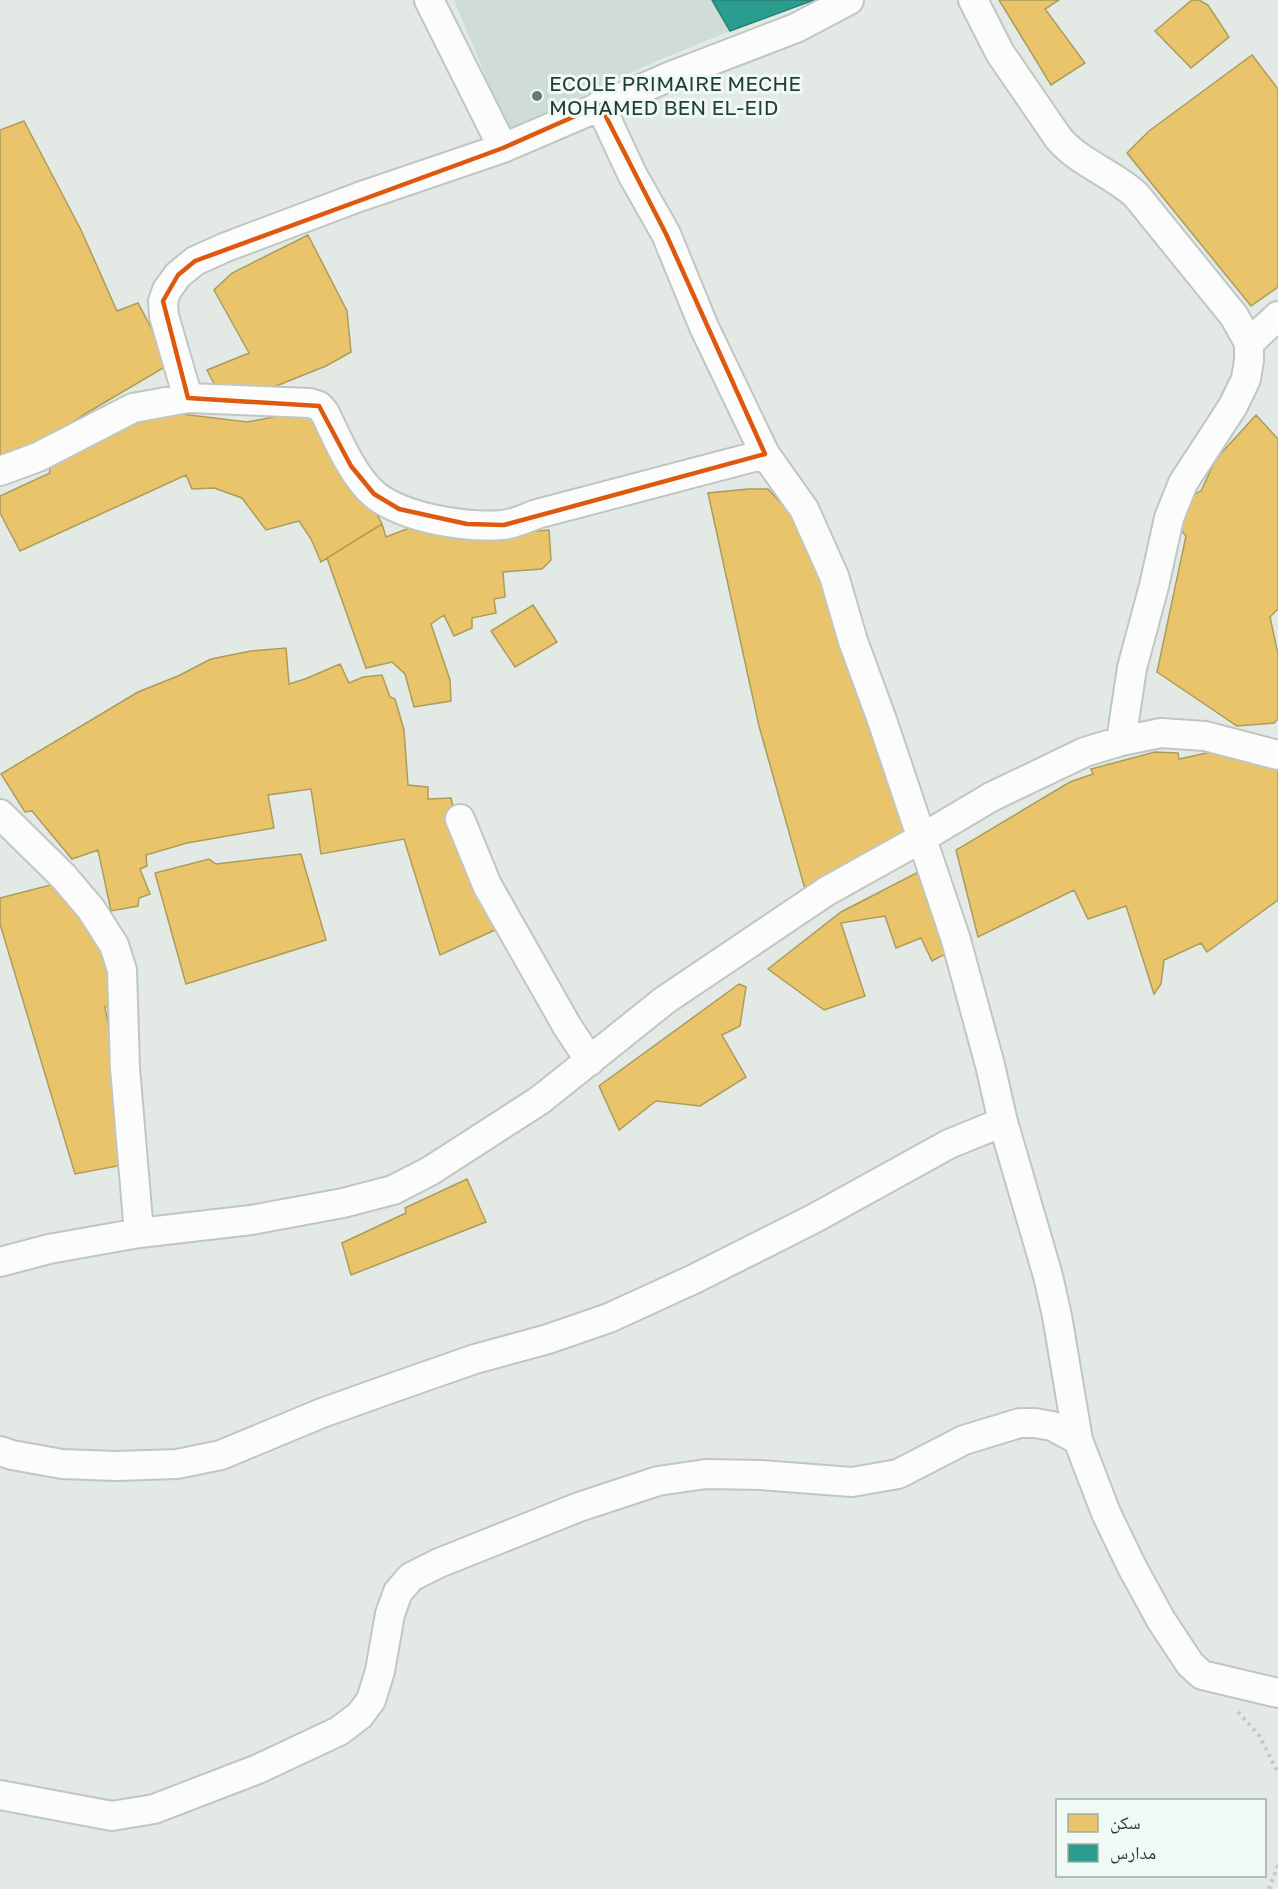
<svg xmlns="http://www.w3.org/2000/svg" width="1278" height="1889" font-family="'Golos Text','Noto Naskh Arabic',sans-serif">
  <style>
    .built { fill: #d0dcd6 }
    .homes { fill: #e9c46a; stroke: #ac9c5a; stroke-width: 1.5 }
    .schools { fill: #2a9d8f; stroke: #278173; stroke-width: 1.5 }
    .lines { fill: none; stroke-linecap: round; stroke-linejoin: round }
    .street-casing { stroke: #c0c7c3; stroke-width: 32 }
    .path { stroke: #c0cac5; stroke-width: 4; stroke-dasharray: 3 4.5; stroke-linecap: butt }
    .street { stroke: #fbfcfb; stroke-width: 28 }
    .marked { fill: none; stroke: #de580e; stroke-width: 4.5; stroke-linejoin: round }
    .poi-dot { fill: #647b72; stroke: #f1f9f4; stroke-width: 2 }
    .labels { text-anchor: middle; stroke-width: 6; stroke-linejoin: round; paint-order: stroke }
    .poi-label { font-size: 21px; fill: #1f3f33; stroke: #f1f9f4; text-anchor: start }
  </style>
  <rect width="100%" height="100%" fill="#e3eae6"/>
  <path class="built" d="M454,0h258l18,31 -78,32 -144,67z"/>
  <path class="homes" d="M999,0h60l-14,9 40,54 -34,22z
    M1192,0h7l9,5 21,32 -38,31 -36,-37z
    M1252,55l26,34v198l-27,19 -124,-153 22,-22z
    M24,121l57,109 36,81 21,-8 32,61 -85,50 -42,28 -43,13v-325z
    M308,235l39,76 4,41 -25,14 -50,20 -15,8 -40,3 -14,-27 42,-17 -35,-63 18,-17z
    M173,413l74,9 32,-6 37,-3 25,35 41,76 -61,38 -10,-23 -12,-18 -33,9 -24,-32 -28,-10 -22,1 -6,-14 -166,76 -20,-38v-17l50,-23 -1,-8 83,-42z
    M1256,415l22,24v170l-8,8 8,37v65l-4,4 -37,3 -80,-54 29,-136 -5,-6 4,-31 16,-8 15,-32z
    M748,489h20l31,33 95,253 18,60 -107,54 -46,-163 -51,-233z
    M430,520l36,17 83,-7 2,30 -9,9 -39,3 2,25 -11,2 2,14 -24,5v10l-18,8 -10,-21 -13,9 19,56 1,21 -37,6 -9,-33 -13,-12 -26,6 -39,-110 55,-34 4,13z
    M533,605l24,37 -42,25 -24,-36z
    M286,648l3,36 16,-5 35,-15 9,19 14,-6 19,-2 8,22 5,2 9,31 4,55 20,2v12l23,-1 11,47 35,84 -57,26 -36,-116 -83,15 -10,-65 -43,6 6,33 -87,15 -41,12 1,11 -7,3 10,25 -11,4 -1,8 -27,5 -13,-61 -26,9 -40,-48 -7,1 -24,-38 137,-82 40,-16 33,-17 40,-8z
    M1155,752l23,1 1,6 32,-7 34,5 33,13v130l-71,52 -6,-9 -37,17 -3,24 -7,10 -28,-88 -38,13 -14,-29 -96,47 -22,-87 114,-68 23,-8 -2,-5z
    M301,854l25,86 -140,44 -31,-111 54,-14 7,5z
    M930,866l27,82 -25,13 -11,-23 -25,10 -11,-32 -44,7 24,73 -41,14 -56,-41 73,-57z
    M62,882l37,48 5,32 8,-1 5,42 -12,4 6,31 17,126 -53,10 -75,-250v-26z
    M739,984l7,3 -6,39 -18,9 24,42 -46,29 -44,-5 -37,29 -20,-44z
    M467,1179l19,43 -135,53 -9,-32 64,-30 -1,-5z"/>
  <path class="schools" d="M712,0h102l-84,31z"/>
  <g class="lines">
    <defs>
      <path id="street" d="M429,0l74,148
        M973,0l27,53 59,86c22,25 53,34 77,56l98,121 15,27v17l-3,19 -13,27 -50,77 -14,35 -15,68 -22,82 -11,73
        M600,105l32,69 34,60 38,93 61,127 39,55 30,67 19,65 29,79 74,220 34,125 13,57 45,154 9,40 21,124 28,73 26,54 29,53 29,44 12,11 76,18
        M1249,343l29,-27
        M188,398l-24,-82 -1,-15 4,-11 11,-15 17,-14 31,-14 133,-50 144,-49 168,-72 125,-48 53,-28
        M0,471l38,-14 95,-49 55,-10 122,5 9,3 6,7c12,25 28,64 50,82 29,23 90,33 127,30 12,-1 24,-7 35,-11l228,-60
        M0,814l63,62 28,33 23,36 8,25 3,98 14,165
        M460,819l27,66 80,141 23,35
        M0,1262l49,-13 90,-16 112,-13 92,-17 50,-13 37,-19 110,-71 125,-100 162,-109 95,-53 69,-41 94,-45 36,-11 40,-8 44,3 73,19
        M0,1451l12,4 50,9 54,2 61,-2 44,-9 101,-42 70,-25 83,-29 73,-20 61,-21 85,-39 121,-61 134,-74 54,-22
        M0,1795l112,21 42,-7 104,-40 81,-38 21,-16 11,-15 9,-29 10,-57 8,-22 13,-15 28,-14 140,-56 79,-26 48,-7 54,1 92,7 46,-8 66,-34 56,-17h15l17,3 26,14"/>
    </defs>
    <use href="#street" class="street-casing"/>
    <path class="path" d="M1238,1712l21,23 19,38
      M1269,1889l9,-24"/>
    <use href="#street" class="street"/>
  </g>
  <path class="marked" d="M600,105l66,129 99,220 -261,71 -37,-1 -68,-15 -25,-15 -23,-28 -32,-60 -131,-8 -25,-97 15,-26 17,-14 308,-113z"/>
  <circle class="poi-dot" cx="537" cy="96" r="6"/>
  <g class="labels">
    <g class="poi-label">
      <text x="549" y="91">ECOLE PRIMAIRE MECHE<tspan x="549" dy="24">MOHAMED BEN EL-EID</tspan></text>
    </g>
  </g>
  <rect x="1056" y="1799" width="210" height="78" fill="#f1f9f4" stroke="#9dafa7" stroke-width="1.5"/>
  <rect x="1068" y="1814" width="30" height="18" fill="#e9c46a" stroke="#9dafa7" stroke-width="1.5"/>
  <text x="1110" y="1829" font-size="18" fill="#1f3f33">سكن</text>
  <rect x="1068" y="1844" width="30" height="18" fill="#2a9d8f" stroke="#9dafa7" stroke-width="1.5"/>
  <text x="1110" y="1859" font-size="18" fill="#1f3f33">مدارس</text>
</svg>
